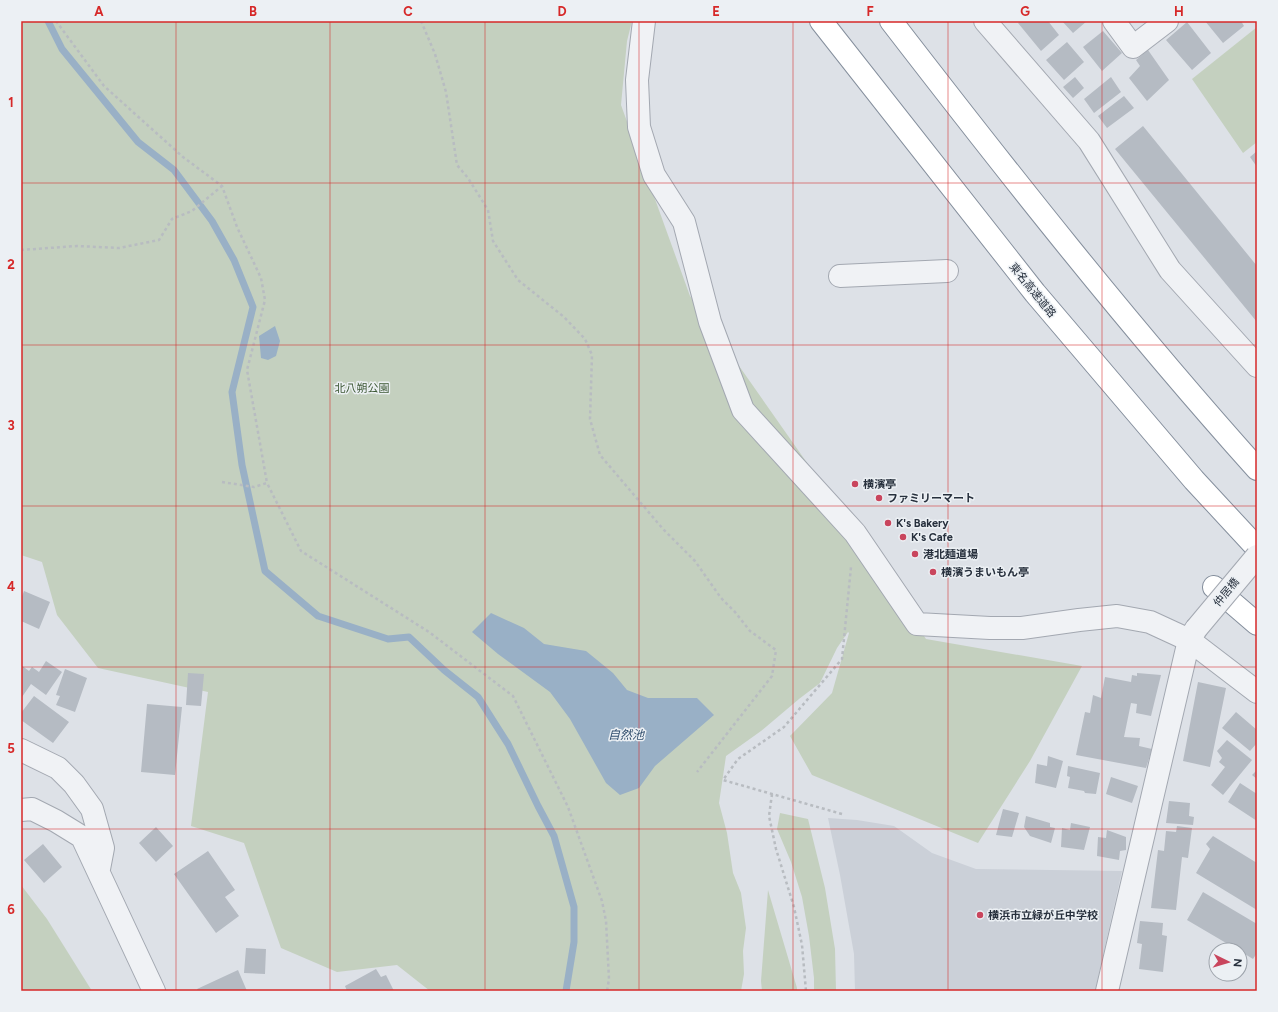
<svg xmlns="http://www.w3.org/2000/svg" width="1278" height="1012" font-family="Figtree,'Noto Sans JP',sans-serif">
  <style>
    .built { fill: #cbd0d8 }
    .green { fill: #c4d0bf }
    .water { fill: #99b0c6 }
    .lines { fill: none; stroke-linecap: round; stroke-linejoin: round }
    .stream { stroke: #99b0c6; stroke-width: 7 }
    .building { fill: #b5bbc3 }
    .minor-casing { stroke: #a3a8b1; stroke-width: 24 }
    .highway-casing { stroke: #858f9d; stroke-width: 24 }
    .path { stroke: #b8bcc1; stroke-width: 2.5; stroke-dasharray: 3 3; stroke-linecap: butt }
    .minor { stroke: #f0f2f5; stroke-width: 22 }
    .highway { stroke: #fff; stroke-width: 22 }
    .minor-bridge-casing { stroke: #a3a8b1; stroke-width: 24; stroke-linecap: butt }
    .minor-bridge { stroke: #f0f2f5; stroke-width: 22 }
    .grid { fill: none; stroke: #d62828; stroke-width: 1; stroke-opacity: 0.55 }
    .poi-dot { fill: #c9455d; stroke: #ecf0f4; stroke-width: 1.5 }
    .labels { text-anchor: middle; stroke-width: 3; stroke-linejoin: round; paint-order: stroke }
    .street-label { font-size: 11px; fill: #27303d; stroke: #ecf0f4 }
    .park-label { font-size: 11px; fill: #3d5835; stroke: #ecf0f4 }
    .poi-label { font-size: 11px; font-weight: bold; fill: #27303d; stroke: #ecf0f4; text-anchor: start }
    .water-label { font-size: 12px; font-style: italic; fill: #33506f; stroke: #ecf0f4 }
    .neatline { fill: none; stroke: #d62828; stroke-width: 1.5 }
    .grid-label { font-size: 13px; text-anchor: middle; font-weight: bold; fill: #d62828 }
  </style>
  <rect width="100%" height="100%" fill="#dde1e7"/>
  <path class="built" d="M828,818l29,2 37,6 38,27 44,16 146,2 -27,120h-240l-1,-37 -14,-79z"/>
  <path class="green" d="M21,21h611l-5,20 -6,64 69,191 141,201 95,142 156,27 -52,95 -52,82 -166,-68 -22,-39 42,-43 17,-60 -1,-1 -11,16 -17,35 -21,16 -38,32 -35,25 -7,47 8,30 6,40 8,20 5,35 -3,23 1,23 -3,17h-311l-33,-26 -60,7 -56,-24 -37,-105 -53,-17 17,-134 -110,-24 -41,-53 -15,-53 -21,-7z
    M1257,27v115l-14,11 -51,-74z
    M780,813l28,6 17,69 10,61 1,42h-22v-13l-5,-42 -7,-39 -11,-35 -14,-33z
    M21,885l26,34 45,72h-71z
    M768,890l29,98v3h-35l-1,-10z"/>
  <path class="water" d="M275,326l5,15 -4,15 -8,4 -7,-2 -2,-22z
    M491,613l33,15 20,16 42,7 27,22 14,17 21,8h49l17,17 -59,51 -16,22 -19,7 -14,-12 -36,-64 -20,-27 -52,-38 -26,-22z"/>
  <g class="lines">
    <path class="stream" d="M48,21l14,28 76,93 36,28 38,51 22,39 19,47 -21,85 10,73 23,106 53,45 70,23 21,-2 35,33 34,27 30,47 30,62 16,30 20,71v35l-8,49"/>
  </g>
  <path class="building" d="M1020,21h28l11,14 -18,16 -23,-28z
    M1062,21h25l-14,12z
    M1205,21h36l3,5 -21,17z
    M1187,22l24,31 -19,17 -26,-30z
    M1103,31l19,22 -20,18 -19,-24z
    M1067,42l17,20 -20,18 -18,-20z
    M1148,50l21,30 -22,21 -18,-23 11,-12 -4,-6z
    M1075,77l9,11 -11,10 -10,-11z
    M1111,77l10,15 -27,21 -10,-14z
    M1124,96l10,12 -27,20 -9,-12z
    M1143,126l114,140v56l-142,-173z
    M1257,151v16l-7,-10z
    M24,591l26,11 -11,27 -18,-8v-22z
    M46,661l16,11 -16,23 -15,-11 -9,13 -1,-1v-31l8,6 3,-4 7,5z
    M65,669l22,9 -12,34 -19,-7 4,-9 -4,-1z
    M188,673l16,1 -3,32 -15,-1z
    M1137,673l24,2 -10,41 -15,-3 1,-9 -6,-1 -7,34 16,1 -1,8 13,3 -6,19 -70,-13 9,-43 5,1 3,-18 8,3 4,-21 26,5 1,-7 5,1z
    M1198,682l28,6 -16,79 -27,-6z
    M34,696l35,26 -16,21 -32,-23v-7z
    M147,704l35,3 -7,68 -34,-3z
    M1236,712l21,18v13l-7,8 -28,-23z
    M1227,740l25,20 -29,35 -12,-10 14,-18 -6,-5 3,-4 -5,-7z
    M1048,756l15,5 -7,27 -21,-5 2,-19 10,2z
    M1068,766l32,7 -4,21 -11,-1 -1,-2 -16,-3 2,-11 -3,-1z
    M1257,770v9l-5,-4z
    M1111,777l27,9 -6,17 -26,-9z
    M1240,783l17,11v27l-29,-19z
    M1169,801l21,2 -1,13 5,1 -1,8 -27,-2z
    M1003,809l16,4 -7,24 -16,-2z
    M1026,816l24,7v4l5,1 -4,15 -21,-7 -6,-9z
    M1071,823l19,4 -6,23 -23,-3 1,-19 8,2z
    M1177,826l15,2 -4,30 -6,-1 -6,53 -25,-2 7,-58 6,1 2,-20 10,1z
    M156,827l17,19 -17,16 -17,-19z
    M1107,830l19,7v13l-6,1 -1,9 -22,-4 1,-19 8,1z
    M1213,836l44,27v47l-61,-37 14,-24 -4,-5z
    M43,844l19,23 -18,16 -20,-23z
    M208,851l27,39 -10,7 14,19 -23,17 -42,-59z
    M1203,892l54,32v29l-4,6 -13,-8v-1h-2l-51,-30z
    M1140,921l23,2 -1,12 5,1 -4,36 -24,-3 3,-25 -5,-1z
    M246,948l20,1 -1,25 -21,-1z
    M376,969l5,8 5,-2 8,16h-47l-2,-5z
    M238,970l9,21h-49l-1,-2z"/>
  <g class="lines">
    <defs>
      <path id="minor" d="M644,21l-7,59 2,47 15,48 30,47 26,100 33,88 112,123 62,91 73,4h32l57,-8 38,-4 33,6 39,18 68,52
        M985,21l104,120 81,129 87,96
        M1114,21l19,26 34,-26
        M840,276l107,-5
        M21,750l37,18 16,16 18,25 11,39 -4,21
        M21,810l11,-1 24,12 26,16 72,154
        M1107,991l82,-351 7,-11"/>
      <path id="highway" d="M821,21l214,272 159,187 63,68
        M891,21c118,153 237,304 366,448
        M1214,587l43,37"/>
    </defs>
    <use href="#minor" class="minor-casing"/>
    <use href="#highway" class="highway-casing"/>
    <path class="path" d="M56,21l48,65 79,71 39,29 15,41 24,51 4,22 -18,70 20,113
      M421,21l14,33 11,38 11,73 11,13 20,32 5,31 25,39 46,37 21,22 7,16 -2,64 10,36 63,74 32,32 26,37 14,14 15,19 26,19 -4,26 -75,96
      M21,250l56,-4 42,2 40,-8 13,-21 20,-8 30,-25
      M222,482l32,5 13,-4 34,68 128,81 84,64 55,111 34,94 4,20 3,58 -2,12
      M772,794l-3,22 7,33 18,58 8,38 4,46
      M842,814l-119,-34 15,-21 46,-32 58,-68 9,-92"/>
    <use href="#minor" class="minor"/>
    <use href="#highway" class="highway"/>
    <defs>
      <path id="minor-bridge" d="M1196,629l61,-73"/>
    </defs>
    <use href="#minor-bridge" class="minor-bridge-casing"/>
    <use href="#minor-bridge" class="minor-bridge"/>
  </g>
  <path class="grid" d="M176,21v970M330,21v970M485,21v970M639,21v970M793,21v970M948,21v970M1102,21v970M21,183h1236M21,345h1236M21,506h1236M21,667h1236M21,829h1236"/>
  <g class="poi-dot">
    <circle cx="855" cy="484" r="4"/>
    <circle cx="879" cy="498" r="4"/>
    <circle cx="888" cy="523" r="4"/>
    <circle cx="903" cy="537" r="4"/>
    <circle cx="915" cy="554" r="4"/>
    <circle cx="933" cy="572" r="4"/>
    <circle cx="980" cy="915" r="4"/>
  </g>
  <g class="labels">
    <g class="street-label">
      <text transform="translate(1033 290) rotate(51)" y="4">東名高速道路</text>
      <text transform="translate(1226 592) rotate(-50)" y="4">仲居橋</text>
    </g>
    <g class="park-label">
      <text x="362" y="392">北八朔公園</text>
    </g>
    <g class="poi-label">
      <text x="863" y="488">横濱亭</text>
      <text x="887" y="502">ファミリーマート</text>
      <text x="896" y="527">K's Bakery</text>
      <text x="911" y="541">K's Cafe</text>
      <text x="923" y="558">港北麺道場</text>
      <text x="941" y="576">横濱うまいもん亭</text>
      <text x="988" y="919">横浜市立緑が丘中学校</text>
    </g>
    <g class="water-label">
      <text x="626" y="739">自然池</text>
    </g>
  </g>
  <rect width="1278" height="1012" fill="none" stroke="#ecf0f4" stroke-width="44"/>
  <g transform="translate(1228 962) rotate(95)"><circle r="19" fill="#ecf0f4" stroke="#9da3ab"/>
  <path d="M0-3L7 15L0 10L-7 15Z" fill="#c9455d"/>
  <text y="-6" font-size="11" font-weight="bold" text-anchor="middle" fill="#27303d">N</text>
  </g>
  <rect x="22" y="22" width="1234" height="968" class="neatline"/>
  <g class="grid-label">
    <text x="99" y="16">A</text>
    <text x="253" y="16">B</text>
    <text x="408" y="16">C</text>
    <text x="562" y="16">D</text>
    <text x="716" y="16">E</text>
    <text x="870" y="16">F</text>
    <text x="1025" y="16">G</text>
    <text x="1179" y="16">H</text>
    <text x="11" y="107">1</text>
    <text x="11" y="269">2</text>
    <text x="11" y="430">3</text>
    <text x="11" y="591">4</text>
    <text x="11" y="753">5</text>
    <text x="11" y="914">6</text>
  </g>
</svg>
